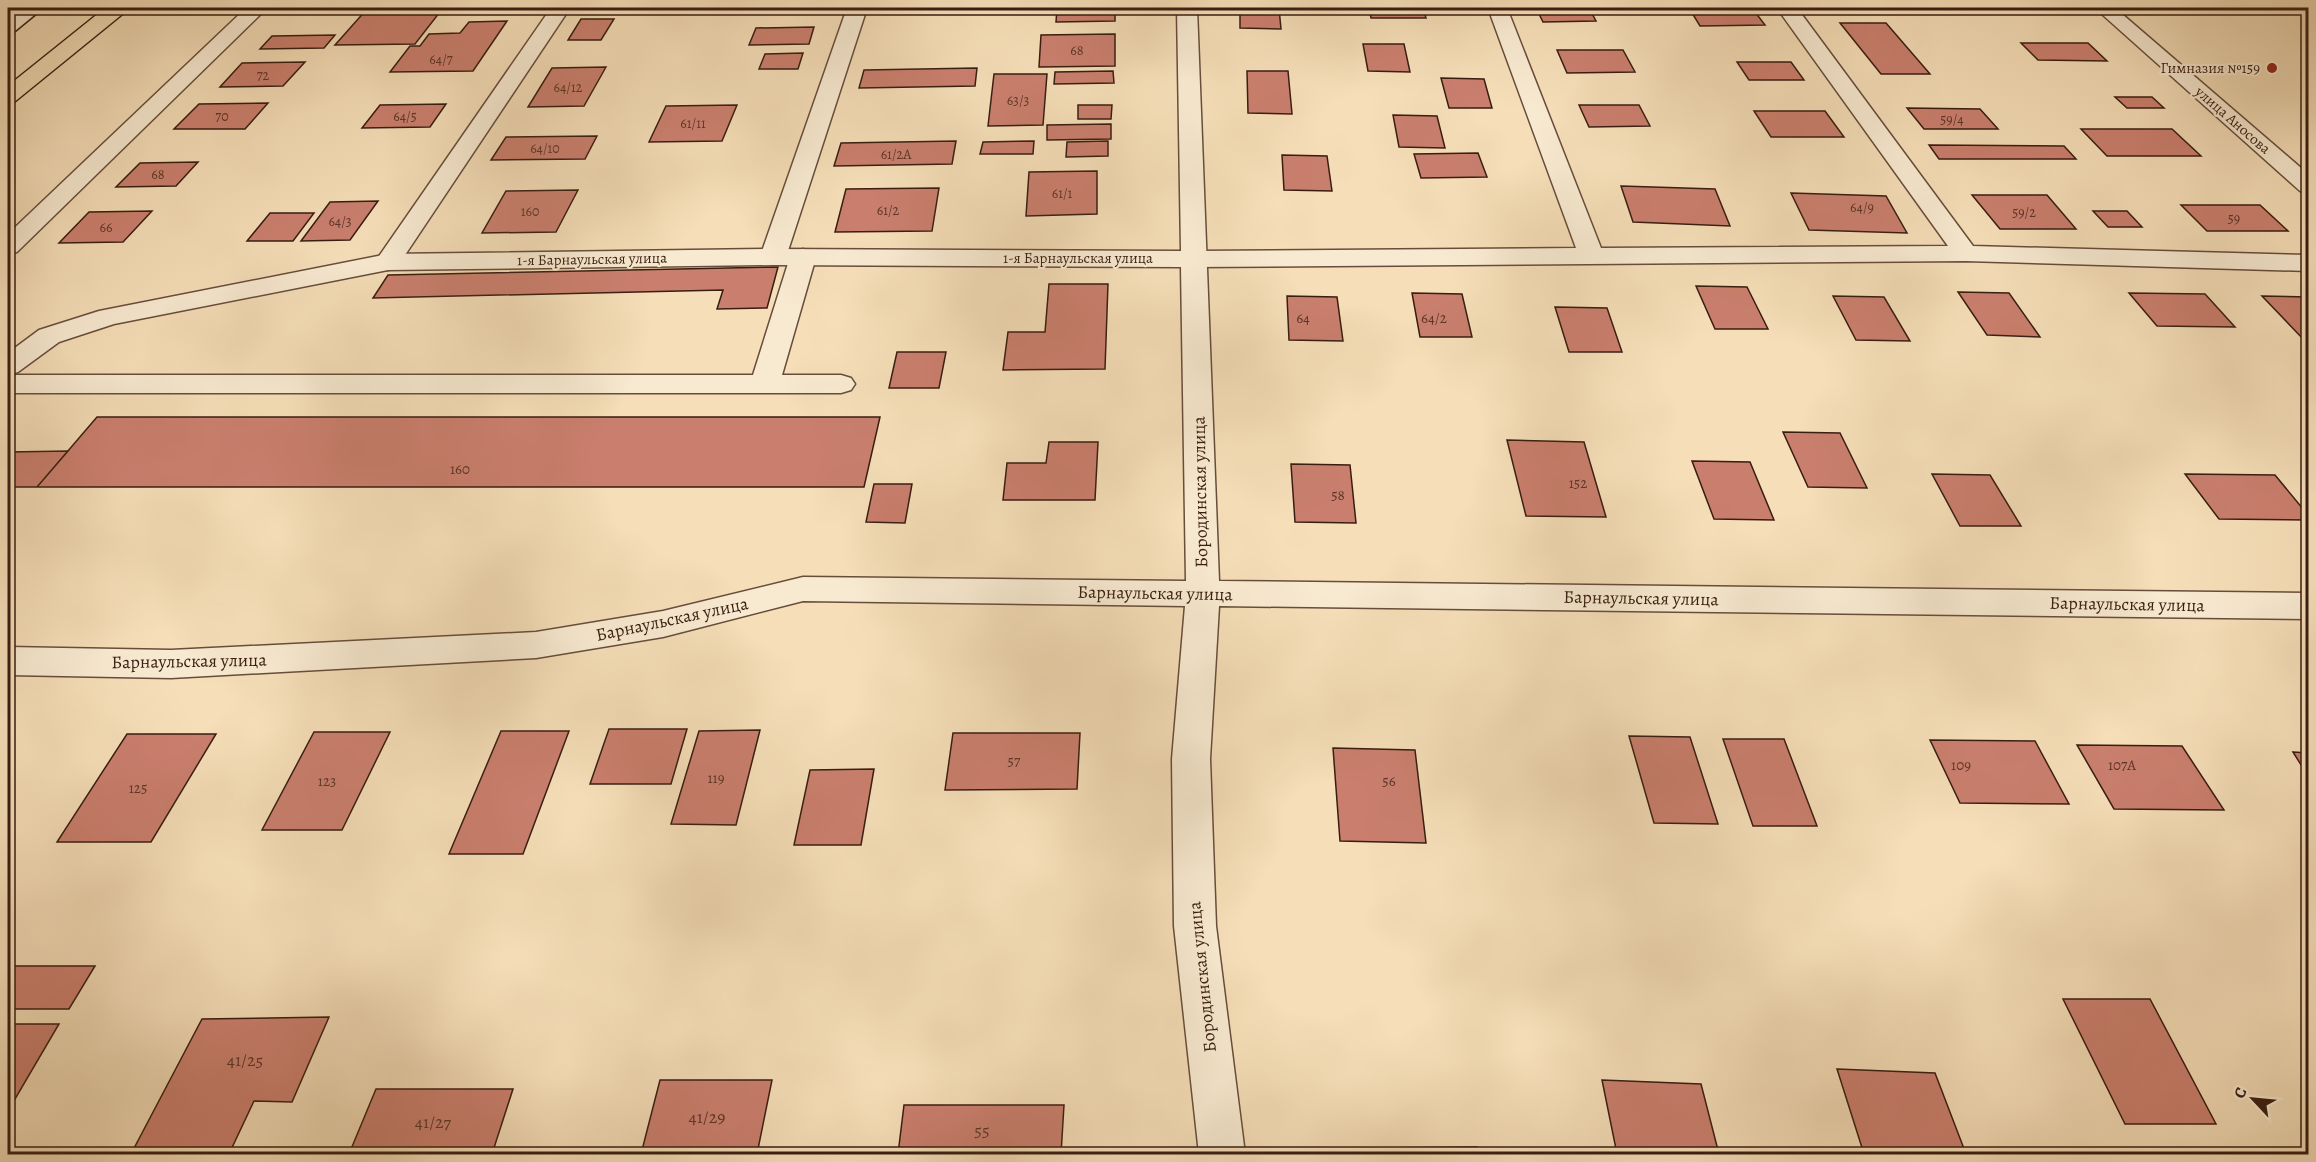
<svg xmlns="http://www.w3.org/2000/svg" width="2316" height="1162" font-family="Alegreya,serif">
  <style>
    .building { fill: #ca7f6e; stroke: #381d11; stroke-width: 1.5 }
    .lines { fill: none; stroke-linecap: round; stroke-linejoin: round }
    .lane-casing { stroke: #674d3b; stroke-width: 3 }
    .street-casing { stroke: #674d3b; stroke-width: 3 }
    .secondary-casing { stroke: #381d11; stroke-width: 3 }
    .lane { fill: #f8ead1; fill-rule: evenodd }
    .street { fill: #f8ead1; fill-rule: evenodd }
    .secondary { fill: #f8ead1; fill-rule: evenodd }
    .tram { stroke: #381d11; stroke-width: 1.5 }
    .poi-dot { fill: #8f2418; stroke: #f8ead1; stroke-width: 2 }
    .labels { text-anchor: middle; stroke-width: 4.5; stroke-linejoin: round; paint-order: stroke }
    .far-number-label { font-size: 14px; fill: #5c3628 }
    .far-poi-label { font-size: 15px; fill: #381d11; stroke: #f8ead1; text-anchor: end }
    .far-street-label { font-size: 15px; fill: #381d11; stroke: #f8ead1 }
    .number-label { font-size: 15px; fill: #5c3628 }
    .street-label { font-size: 18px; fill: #381d11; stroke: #f8ead1 }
    .near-number-label { font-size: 18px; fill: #5c3628 }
  </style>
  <rect width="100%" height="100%" fill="#f5deb8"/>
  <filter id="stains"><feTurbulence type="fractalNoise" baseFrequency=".00333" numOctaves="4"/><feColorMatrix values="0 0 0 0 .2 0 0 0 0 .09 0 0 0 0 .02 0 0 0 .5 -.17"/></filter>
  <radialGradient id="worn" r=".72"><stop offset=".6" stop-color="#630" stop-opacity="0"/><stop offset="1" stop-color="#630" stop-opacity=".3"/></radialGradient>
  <path class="building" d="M443,8l-28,36 -80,1 32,-36z
    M1057,8h58v13l-59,1z
    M1240,8h39l2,21 -41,-1z
    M1369,8h54l3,10h-55z
    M1536,8h53l7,13 -53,1z
    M1689,8h63l13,17 -65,1z
    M1869,8h53l3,2h-54z
    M1968,8h78l5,4h-79z
    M581,19h33l-13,21h-33z
    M507,21l-34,50 -83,1 20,-26h10l9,-12 31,-1 9,-11z
    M1840,23h46l44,51h-49z
    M814,27l-5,17 -60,1 7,-17z
    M1115,34v32l-76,1 2,-32z
    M335,35l-11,13 -64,1 12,-13z
    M2021,43h67l19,18 -69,-1z
    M1363,44h41l6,28 -42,-1z
    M1557,50h66l12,22 -68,1z
    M803,53l-5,16h-39l6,-15z
    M305,62l-22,24 -63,1 22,-24z
    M1737,62h54l13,18h-55z
    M606,67l-22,39 -56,1 24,-39z
    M977,68l-2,18 -116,2 5,-18z
    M1113,71l1,12 -60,1 1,-12z
    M1247,71h41l4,43 -44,-1z
    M994,74h53l-4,51 -55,1z
    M1441,78l43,1 8,29h-43z
    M2115,97h37l12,11h-37z
    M268,103l-23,26h-71l25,-25z
    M446,104l-16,23 -68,1 18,-23z
    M737,105l-15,36 -73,1 17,-36z
    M1078,105h34l-1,14h-33z
    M1579,105h60l11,21 -61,1z
    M1907,108l73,1 18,20h-74z
    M1754,111h71l19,26h-73z
    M1393,115l44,1 8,32 -46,-1z
    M1111,124v15l-64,1v-15z
    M2081,129h91l29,27h-94z
    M597,136l-12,23 -94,1 15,-23z
    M956,141l-4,23 -118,2 7,-23z
    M1034,141l-1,13h-53l3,-12z
    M1108,141v15l-42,1 1,-15z
    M1929,145l135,1 12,13h-137z
    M1478,153l9,24 -66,1 -7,-24z
    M1282,155l45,1 5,35 -48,-1z
    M198,162l-22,24 -60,1 24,-24z
    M1097,171v43l-71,2 3,-44z
    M1621,186l94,3 15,37 -97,-4z
    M939,188l-7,43 -97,1 11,-43z
    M578,190l-22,42 -74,1 24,-42z
    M1791,193l95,3 21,37 -98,-3z
    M1972,195h75l29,34h-76z
    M378,201l-28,39 -49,1 29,-39z
    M2181,205h79l28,26h-81z
    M152,211l-29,31 -64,1 30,-31z
    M2093,211h34l15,16h-34z
    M270,213h44l-21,28h-46z
    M778,267l-11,41 -50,1 6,-19 -350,8 15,-23z
    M1049,284h59l-3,85 -102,1 5,-38h37z
    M1696,286l51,1 21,42h-53z
    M1958,292l51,1 31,44 -53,-2z
    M1412,293l50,1 10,43h-52z
    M2129,293l76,1 30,33 -78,-1z
    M1287,296l50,1 6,44 -54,-1z
    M1833,296l51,1 26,44 -54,-1z
    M2262,296l46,1v44h-3z
    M1555,307l52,1 15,44h-53z
    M897,352h49l-7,36h-50z
    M97,417h783l-16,70h-827z
    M1783,432l57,1 27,55 -59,-1z
    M1507,440l77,2 22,75 -80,-1z
    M1049,442h49l-3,58h-92l4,-37h39z
    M68,451l-31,36h-22l-7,9v-44z
    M1692,461l58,1 24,58 -60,-1z
    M1291,464l59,1 6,58 -61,-1z
    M1932,474l58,1 31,51h-61z
    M2185,474l90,1 33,40v5l-89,-1z
    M874,484h38l-7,39 -39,-1z
    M609,729h78l-16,55h-81z
    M760,730l-24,95 -65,-1 28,-93z
    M501,731h68l-46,123h-74z
    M314,732h76l-48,98h-80z
    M953,733h127l-3,56 -132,1z
    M127,734h89l-65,108h-94z
    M1629,736l61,1 28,87 -64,-1z
    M1723,739h61l33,87h-64z
    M1930,740l105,1 34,63 -109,-1z
    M2077,745l105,1 42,64 -110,-1z
    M1333,748l82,2 11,93 -86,-2z
    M2293,752l15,1v23z
    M874,769l-13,76h-67l16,-75z
    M8,966h87l-26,43h-61z
    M2063,999h87l66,125h-91z
    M329,1017l-37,85 -38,-1 -25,53h-98l71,-135z
    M8,1024h51l-51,87z
    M1837,1069l98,4 31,81h-102z
    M660,1080h112l-15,74h-116z
    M1602,1080l99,4 18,70h-102z
    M376,1089h137l-21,65h-143z
    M904,1105h160l-3,49h-163z
    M1477,1147l1,7h-101l-1,-6z"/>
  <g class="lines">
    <defs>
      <path id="lane" d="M246,8h21l-250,244 -9,2v-20z
        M551,8h19l-173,259 -9,3 -9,-3 -4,-5z
        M847,8h20l-81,249 -4,5 -9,3 -9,-3 -4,-5z
        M1488,8h19l94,240 347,-2 -171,-238h20l176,238 335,9v16l-342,-10 -771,6 -9,-3 -4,-5 4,-5 9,-3 381,-3z
        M803,249l9,3 4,5 -34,118h59l10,3 4,6 -4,6 -10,3h-833v-18h745l37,-118 4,-5z"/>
      <path id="street" d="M1177,8h20l22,573 1089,12v26l-1089,-13 -9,153 6,167 29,228h-46l-25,-228 -2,-167 13,-153 -382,-5 -140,36 -127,21 -365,20 -163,-3v-28l163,3 365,-18 127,-21 140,-34 383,4 -5,-314 -408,-2 -385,5 -274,54 -55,18 -41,30 -10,3v-22l31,-23 60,-19 289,-57 385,-5 408,2z
        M2095,8h20l193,166v19l-8,-2z"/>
      <path id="secondary" d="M21,8h22l-28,23 -7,2v-15z"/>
    </defs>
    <use href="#lane" class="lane-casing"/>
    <use href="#street" class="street-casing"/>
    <use href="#secondary" class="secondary-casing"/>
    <use href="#lane" class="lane"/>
    <use href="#street" class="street"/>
    <use href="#secondary" class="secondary"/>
    <path class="tram" d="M8,85l96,-77
      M8,108l123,-100"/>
  </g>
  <circle class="poi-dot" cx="2272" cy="68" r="6"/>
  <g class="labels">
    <g class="far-number-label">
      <text x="1077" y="55">68</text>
      <text x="441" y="64">64/7</text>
      <text x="263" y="80">72</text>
      <text x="568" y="92">64/12</text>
      <text x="1018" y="105">63/3</text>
      <text x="222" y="121">70</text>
      <text x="405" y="121">64/5</text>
      <text x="1952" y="124">59/4</text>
      <text x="693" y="128">61/11</text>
      <text x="545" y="153">64/10</text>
      <text x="896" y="159">61/2А</text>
      <text x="158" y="179">68</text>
      <text x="1062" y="198">61/1</text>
      <text x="1862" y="212">64/9</text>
      <text x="888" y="215">61/2</text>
      <text x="530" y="216">160</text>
      <text x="2024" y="217">59/2</text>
      <text x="2234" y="223">59</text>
      <text x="340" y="226">64/3</text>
      <text x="106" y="232">66</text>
    </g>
    <g class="far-poi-label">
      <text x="2260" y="73">Гимназия №159</text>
    </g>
    <g class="far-street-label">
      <text transform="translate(2233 120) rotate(41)" y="5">улица Аносова</text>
      <text x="1078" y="263">1-я Барнаульская улица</text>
      <text transform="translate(592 259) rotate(-1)" y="5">1-я Барнаульская улица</text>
    </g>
    <g class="number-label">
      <text x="1303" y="323">64</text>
      <text x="1434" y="323">64/2</text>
      <text x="460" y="474">160</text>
      <text x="1578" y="488">152</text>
      <text x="1338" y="500">58</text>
      <text x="1014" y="766">57</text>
      <text x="1961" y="770">109</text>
      <text x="2122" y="770">107А</text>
      <text x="716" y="783">119</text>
      <text x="327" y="786">123</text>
      <text x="1389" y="786">56</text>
      <text x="138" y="793">125</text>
    </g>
    <g class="street-label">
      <text transform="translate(1200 492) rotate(-91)" y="6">Бородинская улица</text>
      <text transform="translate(1155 593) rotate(1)" y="6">Барнаульская улица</text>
      <text transform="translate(1641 598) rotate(1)" y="6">Барнаульская улица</text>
      <text transform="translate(2127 604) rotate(1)" y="6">Барнаульская улица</text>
      <text transform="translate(672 619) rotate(-12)" y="6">Барнаульская улица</text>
      <text transform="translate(189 661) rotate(-1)" y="6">Барнаульская улица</text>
      <text transform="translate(1202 977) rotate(-96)" y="6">Бородинская улица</text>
    </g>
    <g class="near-number-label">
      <text x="245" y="1066">41/25</text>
      <text x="707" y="1123">41/29</text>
      <text x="433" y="1128">41/27</text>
      <text x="982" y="1136">55</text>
    </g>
  </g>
  <rect width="2316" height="1162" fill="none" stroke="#f5deb8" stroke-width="30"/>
  <rect x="9" y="9" width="2298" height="1144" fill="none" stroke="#381d11" stroke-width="3"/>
  <rect x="15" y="15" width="2286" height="1132" fill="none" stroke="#381d11" stroke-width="1.5"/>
  <g transform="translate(2253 1099) rotate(296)" stroke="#f8ead1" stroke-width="4.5" paint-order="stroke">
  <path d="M0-4.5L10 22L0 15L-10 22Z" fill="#381d11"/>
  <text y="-9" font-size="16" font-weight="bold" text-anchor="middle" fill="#381d11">С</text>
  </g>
  <rect width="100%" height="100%" filter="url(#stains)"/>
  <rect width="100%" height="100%" fill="url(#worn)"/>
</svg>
